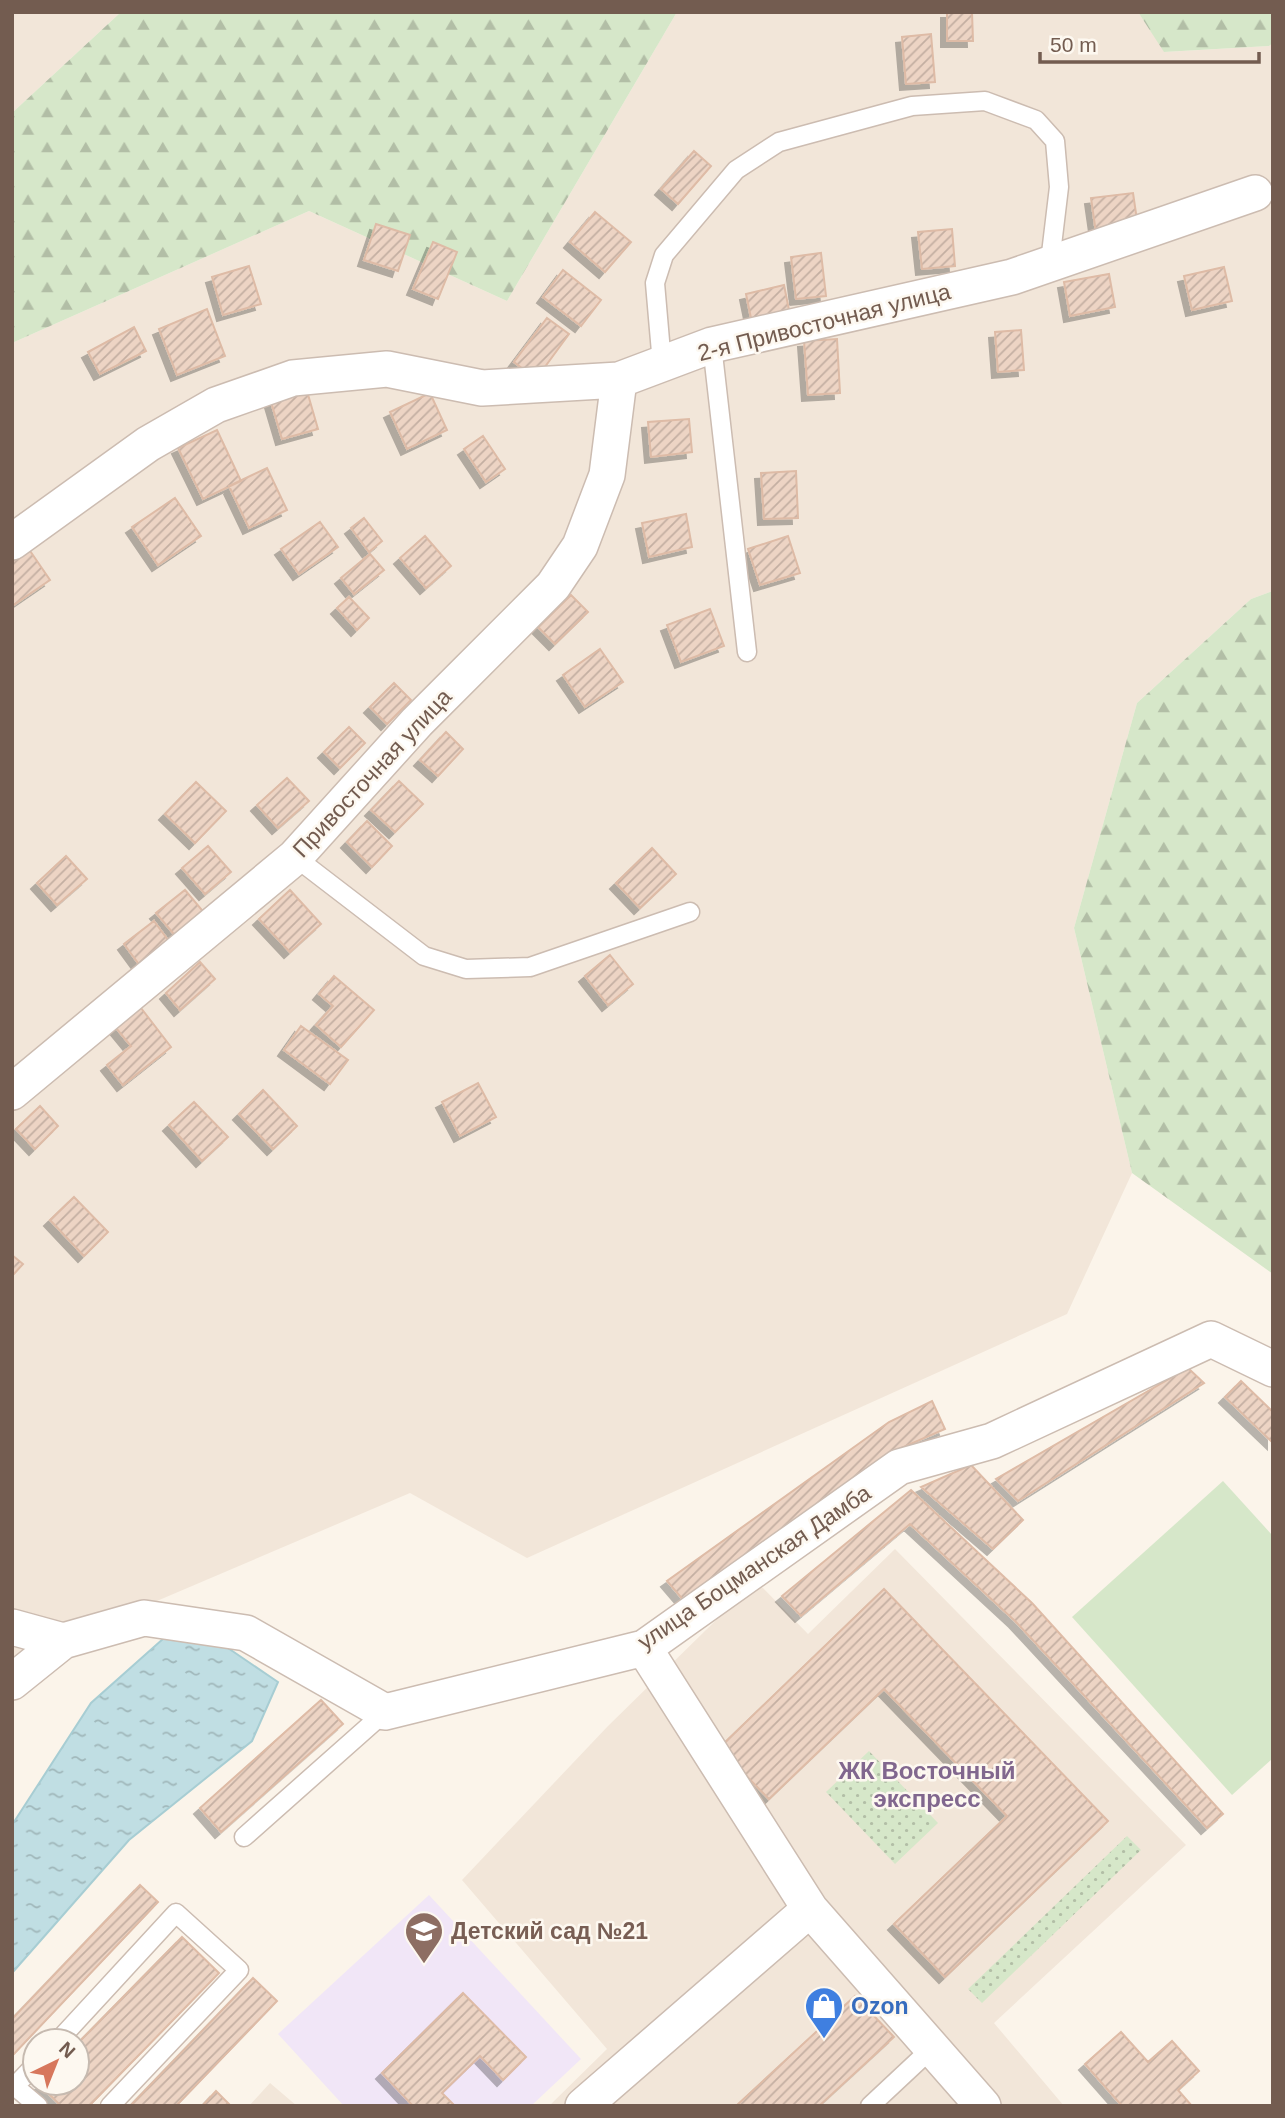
<svg xmlns="http://www.w3.org/2000/svg" width="1285" height="2118" font-family="Arial,sans-serif">
  <style>
    .residential { fill: #f2e6d9 }
    .education { fill: #f1e6f7 }
    .forest { fill: url(#forest-firs) }
    .park { fill: url(#park-dots) }
    .pitch { fill: #d6e7c9 }
    .water { fill: url(#water-ripples); stroke: #a7cdd3; stroke-width: 2 }
    .building { fill: url(#building-hatch); stroke: #debba6; stroke-width: 2; filter: url(#shadow) }
    .lines { fill: none; stroke-linecap: round; stroke-linejoin: round }
    .service-casing { stroke: #ccbcb1; stroke-width: 21 }
    .minor-casing { stroke: #ccbcb1; stroke-width: 38 }
    .service { stroke: #fff; stroke-width: 18 }
    .minor { stroke: #fff; stroke-width: 35 }
    .labels { text-anchor: middle; stroke-width: 5; stroke-linejoin: round; paint-order: stroke }
    .street-label { font-size: 23px; fill: #735c50; stroke: #fdf8f0 }
    .education-label { font-size: 23px; font-weight: bold; fill: #785e54; stroke: #fdf8f0; text-anchor: start }
    .shop-label { font-size: 23px; font-weight: bold; fill: #366cbe; stroke: #fdf8f0; text-anchor: start }
    .neighbourhood-label { font-size: 24px; font-weight: bold; fill: #81678e; stroke: #fdf8f0 }
  </style>
  <defs>
    <pattern id="forest-firs" width="22" height="20" patternUnits="userSpaceOnUse" patternTransform="scale(1.75)"><rect width="22" height="20" fill="#d6e7c9"/><path d="M5 1l3.5 6h-7zM16 11l3.5 6h-7z" fill="#b2bea6"/></pattern>
    <pattern id="park-dots" width="8" height="8" patternUnits="userSpaceOnUse" patternTransform="scale(1.75)"><rect width="8" height="8" fill="#d6e7c9"/><path d="M2 2h.1M6 6h.1" fill="none" stroke="#b2bea6" stroke-width="1.8" stroke-linecap="round"/></pattern>
    <pattern id="water-ripples" width="26" height="14" patternUnits="userSpaceOnUse" patternTransform="scale(1.75)"><rect width="26" height="14" fill="#c0dee3"/><path d="M2 4q2-2 4 0t4 0M15 11q2-2 4 0t4 0" fill="none" stroke="#a0b7ba"/></pattern>
    <pattern id="building-hatch" width="6" height="6" patternUnits="userSpaceOnUse" patternTransform="scale(1.75)"><rect width="6" height="6" fill="#edd4c4"/><path d="M-1 1l2-2M0 6l6-6M5 7l2-2" fill="none" stroke="#c4afa2"/></pattern>
    <filter id="shadow"><feDropShadow dx="-6" dy="6" stdDeviation="0" flood-color="#0004"/></filter>
  </defs>
  <rect width="100%" height="100%" fill="#fbf4ea"/>
  <path class="residential" d="M12,12h109l-109,101z
    M677,12h461l27,40 104,-6 4,-3v548l-22,8 -114,104 -63,225 58,245 -65,141 -540,244 -117,-65 -347,148 -51,41v-1339l297,-132 198,90z
    M895,1549l291,296 -192,178 70,83h-515l58,-57 -145,-169 146,-154 148,-145 52,53z
    M270,2083l27,23h-48z"/>
  <path class="education" d="M429,1895l152,164 -50,47h-187l-66,-72z"/>
  <path class="forest" d="M121,12h556l-170,289 -198,-90 -297,132v-230z
    M1138,12h135v31l-4,3 -105,6z
    M1273,591v683l-141,-101 -58,-245 63,-225 114,-104z"/>
  <path class="park" d="M869,1751l69,72 -43,41 -69,-72z
    M1127,1836l14,14 -159,153 -14,-14z"/>
  <path class="pitch" d="M1223,1481l50,55v222l-41,37 -160,-178z"/>
  <path class="water" d="M164,1638l55,4 59,40 -26,59 -123,99 -117,133v-148l79,-122z"/>
  <path class="building" d="M947,12h25l1,29h-26z
    M931,34l4,48 -29,2 -4,-47z
    M694,151l17,15 -33,38 -17,-15z
    M1133,193l5,34 -42,6 -5,-35z
    M595,212l36,30 -26,30 -35,-30z
    M376,224l34,11 -12,36 -34,-11z
    M952,229l3,37 -33,3 -4,-37z
    M433,242l24,10 -19,47 -25,-10z
    M821,253l5,43 -30,3 -5,-42z
    M249,266l12,38 -38,11 -11,-38z
    M1224,267l8,34 -40,9 -8,-34z
    M563,270l38,30 -20,26 -38,-29z
    M1109,274l6,33 -45,9 -6,-34z
    M784,285l6,30 -38,8 -6,-29z
    M207,309l18,47 -48,19 -18,-46z
    M547,318l22,16 -33,45 -22,-17z
    M134,327l12,24 -46,23 -12,-22z
    M1021,330l3,40 -26,2 -3,-40z
    M837,339l3,54 -32,2 -4,-54z
    M307,391l11,38 -36,10 -11,-37z
    M430,393l17,37 -40,19 -17,-37z
    M689,419l3,33 -41,5 -3,-35z
    M217,430l24,51 -38,18 -25,-51z
    M483,436l22,33 -19,13 -22,-33z
    M267,468l20,42 -38,18 -20,-42z
    M796,471l2,47 -34,1 -3,-46z
    M175,498l26,38 -43,29 -26,-38z
    M686,514l6,33 -43,10 -7,-34z
    M364,518l18,23 -13,11 -18,-24z
    M320,522l18,25 -39,27 -18,-25z
    M425,536l26,30 -25,22 -26,-30z
    M788,536l12,37 -40,12 -12,-36z
    M26,545l24,35 -38,26v-52z
    M370,554l14,16 -30,24 -13,-16z
    M571,595l17,17 -33,32 -17,-17z
    M349,597l20,21 -12,12 -20,-22z
    M710,609l14,37 -43,16 -14,-37z
    M600,649l23,33 -38,25 -22,-32z
    M394,683l17,17 -24,24 -17,-17z
    M349,727l16,16 -25,25 -16,-16z
    M446,732l17,17 -25,27 -18,-16z
    M287,778l22,23 -31,27 -21,-23z
    M399,781l24,23 -28,28 -24,-22z
    M196,782l30,29 -31,32 -30,-29z
    M367,821l25,25 -20,21 -25,-25z
    M208,846l23,26 -26,22 -23,-26z
    M652,848l24,26 -36,34 -24,-25z
    M66,856l21,23 -30,26 -20,-22z
    M185,890l22,26 -29,23 -22,-26z
    M290,890l31,34 -31,28 -31,-33z
    M154,921l17,23 -30,23 -17,-23z
    M610,955l23,29 -25,21 -23,-29z
    M200,962l15,17 -35,31 -14,-17z
    M334,976l40,34 -33,37 -25,-22 17,-19 -14,-12z
    M141,1008l30,39 -48,38 -16,-20 24,-19 -15,-18z
    M301,1026l47,34 -18,24 -46,-34z
    M478,1083l18,34 -36,19 -18,-34z
    M263,1090l34,36 -24,23 -34,-35z
    M194,1102l34,35 -26,24 -33,-36z
    M40,1106l18,20 -23,23 -19,-20z
    M74,1197l34,35 -24,24 -34,-36z
    M12,1255l11,9 -11,12z
    M1188,1368l16,15 -186,118 -22,-22z
    M1241,1381l32,31v31l-48,-46z
    M932,1401l13,28 -51,22 -209,151 -18,-21 222,-159z
    M971,1465l52,55 -30,29 -72,-62z
    M911,1490l121,113 191,211 -16,14 -192,-207 -105,-97 -109,92 -19,-20z
    M884,1589l224,232 -163,156 -51,-53 113,-108 -123,-127 -115,110 -50,-51z
    M321,1700l22,24 -122,108 -21,-24z
    M140,1885l18,17 -146,154v-37z
    M182,1937l37,36 -130,133h-28l-22,-22 38,-1v-39z
    M253,1978l24,23 -101,105h-46z
    M463,1993l63,64 -23,23 -23,-24 -38,37 13,13h-42l-31,-33z
    M855,1996l39,41 -75,69h-83z
    M1121,2032l27,30 24,-21 27,30 -21,19 14,16h-70l-37,-42z
    M216,2091l15,15h-29z"/>
  <g class="lines">
    <defs>
      <path id="service" d="M712,345l35,307
        M662,364l-7,-81 9,-28 72,-85 43,-28 133,-36 73,-5 51,19 19,21 4,46 -9,75
        M295,857l129,99 42,13 64,-2 160,-55
        M244,1837l141,-125
        M58,2041l118,-128 63,57 -129,136
        M12,2084l26,22
        M16,2085l19,-20
        M870,2106l61,-57"/>
      <path id="minor" d="M12,542l136,-98 68,-39 77,-27 94,-9 95,19 137,-8 93,-35 300,-68 243,-84
        M12,1092l283,-235 122,-135 136,-136 27,-40 27,-71 12,-95
        M12,1627l51,14
        M644,1648l166,261 173,197
        M12,1682l51,-41 81,-23 102,15 139,79 259,-64 255,-181 93,-26 219,-102 62,30
        M583,2106l227,-197"/>
    </defs>
    <use href="#service" class="service-casing"/>
    <use href="#minor" class="minor-casing"/>
    <use href="#service" class="service"/>
    <use href="#minor" class="minor"/>
  </g>
  <defs>
    <symbol id="school-pin" viewBox="-11 -11 22 30"><path d="M0 17L-7.5 6A9.5 9.5 0 1 1 7.5 6Z" fill="#8d6e63" stroke="#fdf8f0"/><path d="M0-5L7-2L0 1L-7-2ZM-4 1L0 2.5L4 1V4Q0 6-4 4Z" fill="#fff"/></symbol>
    <symbol id="shop-pin" viewBox="-11 -11 22 30"><path d="M0 17L-7.5 6A9.5 9.5 0 1 1 7.5 6Z" fill="#3f7fe0" stroke="#fdf8f0"/><path d="M-5-2.5h2.3a2.7 3.5 0 0 1 5.4 0H5L5.5 6h-11ZM-1.5-2.5h3a1.5 2.3 0 0 0-3 0Z" fill="#fff"/></symbol>
  </defs>
  <g fill-rule="evenodd">
    <use href="#school-pin" x="402" y="1909" width="44" height="60"/>
    <use href="#shop-pin" x="802" y="1984" width="44" height="60"/>
  </g>
  <g class="labels">
    <g class="street-label">
      <text transform="translate(824 322) rotate(-14)" y="8">2-я Привосточная улица</text>
      <text transform="translate(372 773) rotate(-47)" y="8">Привосточная улица</text>
      <text transform="translate(754 1567) rotate(-34)" y="8">улица Боцманская Дамба</text>
    </g>
    <g class="education-label">
      <text x="451" y="1939">Детский сад №21</text>
    </g>
    <g class="shop-label">
      <text x="851" y="2014">Ozon</text>
    </g>
    <g class="neighbourhood-label">
      <text x="927" y="1779">ЖК Восточный<tspan x="927" dy="28">экспресс</tspan></text>
    </g>
  </g>
  <rect width="1285" height="2118" fill="none" stroke="#735c50" stroke-width="28"/>
  <g transform="translate(56 2062) rotate(43)"><circle r="33" fill="#fdf8f0" stroke="#c6bab0" stroke-width="2"/>
  <path d="M0-5L12 26L0 18L-12 26Z" fill="#d7775c"/>
  <text y="-10" font-size="19" font-weight="bold" text-anchor="middle" fill="#735c50">N</text>
  </g>
  <path d="M1040 52v10h219v-10" fill="none" stroke="#735c50" stroke-width="3.5"/>
  <text x="1050" y="52" font-size="21" fill="#735c50" stroke="#fdf8f0" stroke-width="5" paint-order="stroke">50 m</text>
</svg>
